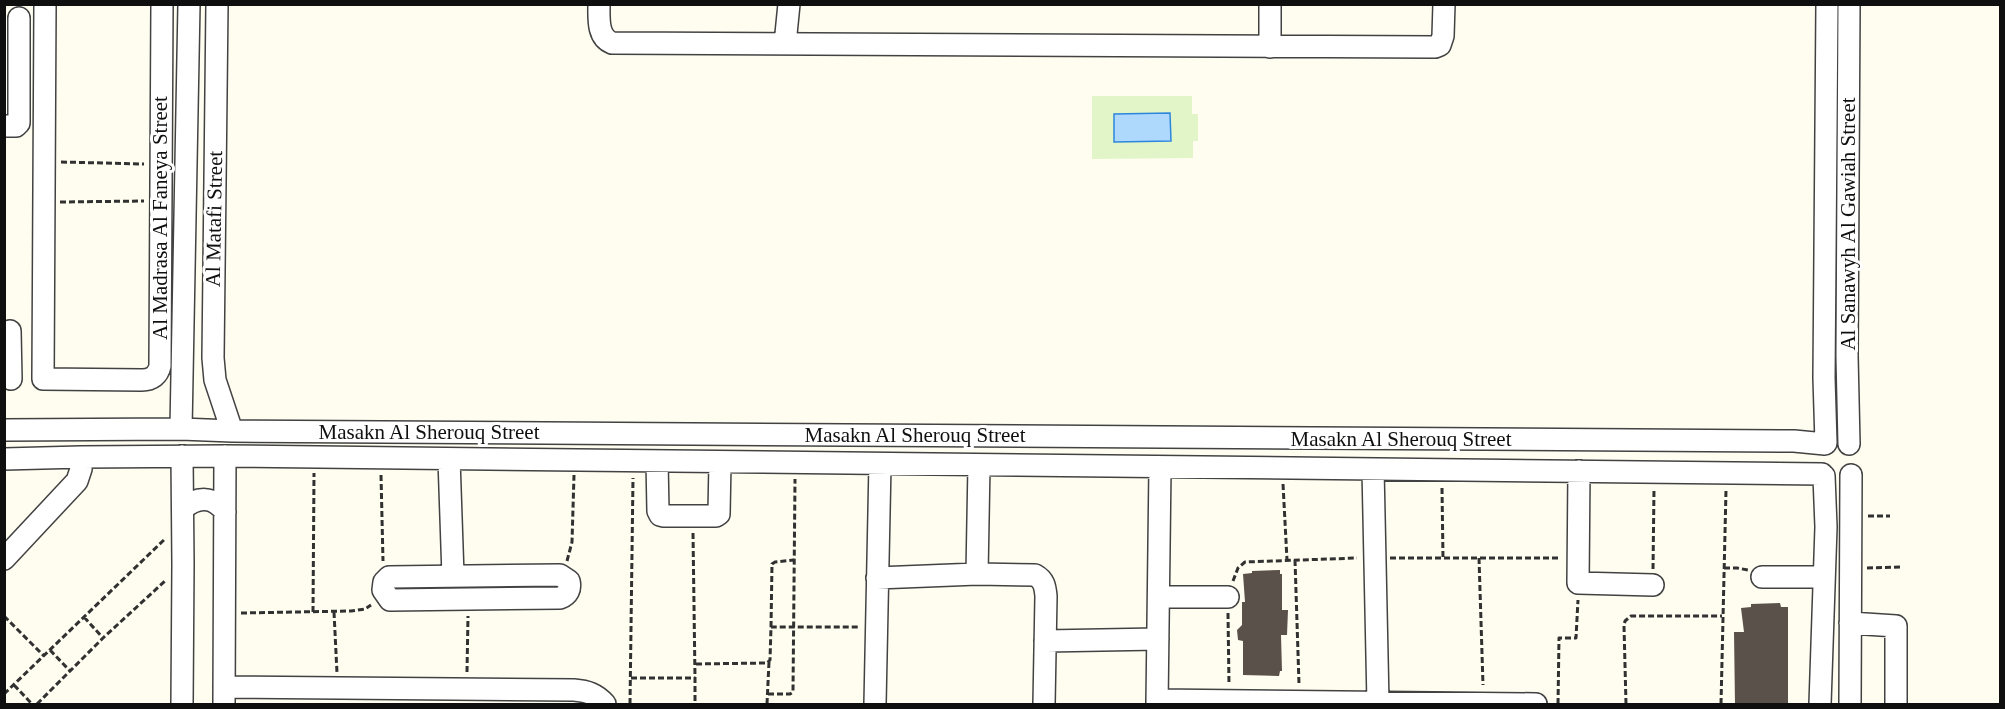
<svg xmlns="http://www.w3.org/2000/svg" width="2005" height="709" font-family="Georgia,serif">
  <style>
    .pitch { fill: #e1f5c8 }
    .water { fill: #afd8fd; stroke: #2d86dc; stroke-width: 1.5 }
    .building { fill: #59514a }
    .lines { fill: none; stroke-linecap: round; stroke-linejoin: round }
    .minor-casing { stroke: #424242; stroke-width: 24 }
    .path { stroke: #313131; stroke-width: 3; stroke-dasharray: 6 3; stroke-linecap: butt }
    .minor { stroke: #fff; stroke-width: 21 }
    .labels { text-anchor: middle; stroke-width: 6; stroke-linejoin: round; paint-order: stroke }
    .street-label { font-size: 21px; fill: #0f0f0f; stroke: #fff }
  </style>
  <rect width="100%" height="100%" fill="#fffdf0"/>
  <path class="pitch" d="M1092,96h100v18h6v27h-5v17l-101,1z"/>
  <path class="water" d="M1170,113l1,28 -57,1v-28z"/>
  <path class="building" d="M1280,570v4h2v36h6l-1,25h-6l1,36h-2l-1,5 -36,-1v-34l-5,-1 -1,-10 5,-5v-23h3l-2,-28 9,-1v-2z
    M1780,603l1,4h7v98h-53l-1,-73h10l-3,-24 10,-1v-3z"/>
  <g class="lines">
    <defs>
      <path id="minor" d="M45,4l-2,375 99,1c10,0 16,-5 18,-14l2,-362
        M217,4l-4,354 2,22 17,51
        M599,4c0,14 -2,33 13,39l823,4 5,-2 3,-9 1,-32
        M1849,4l-2,352 2,88
        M785,44l4,-40
        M1270,47v-43
        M4,126h12l3,-3v-105
        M10,331l1,48
        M181,429l8,-425
        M4,430l177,-1 51,2 1562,10 31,3
        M1826,443l-2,-65 3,-374
        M182,456l1,108 -1,140
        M4,459l77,-2 144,-1 1597,18
        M449,459l4,117
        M657,461l1,50 2,4 4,1h52l3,-2 1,-52
        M979,465l-2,109 58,1c9,5 10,11 11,21l-2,108
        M1373,469l5,234
        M1579,471l-1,112 75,2
        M183,509c14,-13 31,-13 42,3
        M4,559l73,-78 4,-12v-12
        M560,575l9,6c2,8 -1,14 -9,17l-170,2 -7,-10 1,-8 5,-5z
        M1762,577h62
        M877,578l100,-4
        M1159,597h69
        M1850,623l46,3v78
        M1045,641l113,-2
        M224,687l350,3c13,1 22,4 31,14
        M1157,700l379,4
        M224,704l1,-248
        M875,704l5,-240
        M1157,704l3,-237
        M1820,704l6,-177 -2,-51
        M1850,704l1,-229"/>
    </defs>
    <use href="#minor" class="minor-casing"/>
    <path class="path" d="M61,162l83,2
      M60,202l84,-1
      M381,475l2,86
      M1283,484l4,76
      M1442,488l1,70
      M1868,516h22
      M693,533l2,145
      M1390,558h171
      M1479,558l4,127
      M1295,560l4,124
      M567,561l5,-19 2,-67
      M1724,568h13l11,2
      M1867,568l33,-1
      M1653,569l1,-80
      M1233,581l5,-13 7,-6 112,-4
      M313,612l1,-139
      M334,612l3,61
      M241,613l110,-2 14,-2 6,-4
      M1228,613l1,72
      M4,616l40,40
      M84,617l19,21
      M771,627l1,-63 3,-2 19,-2
      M50,650l20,21
      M696,664l71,-1 3,-3 1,-33h89
      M467,672l1,-56
      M631,678h64v26
      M14,685l18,19
      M4,694l162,-156
      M768,694h22l3,-2 2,-213
      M37,704l66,-66 62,-57
      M630,704l3,-226
      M767,704l2,-42
      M1558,704l1,-66h17l2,-38
      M1626,704l-2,-78 1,-5 6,-5h91
      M1721,704l5,-214"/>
    <use href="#minor" class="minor"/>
  </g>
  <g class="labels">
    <g class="street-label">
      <text transform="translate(160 218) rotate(-90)" y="7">Al Madrasa Al Faneya Street</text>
      <text transform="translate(214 219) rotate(-89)" y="7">Al Matafi Street</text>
      <text transform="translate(1848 224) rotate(-90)" y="7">Al Sanawyh Al Gawiah Street</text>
      <text x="429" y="439">Masakn Al Sherouq Street</text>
      <text x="915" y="442">Masakn Al Sherouq Street</text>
      <text x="1401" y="446">Masakn Al Sherouq Street</text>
    </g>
  </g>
  <rect width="2005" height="709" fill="none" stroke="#0f0f0f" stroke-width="12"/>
</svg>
